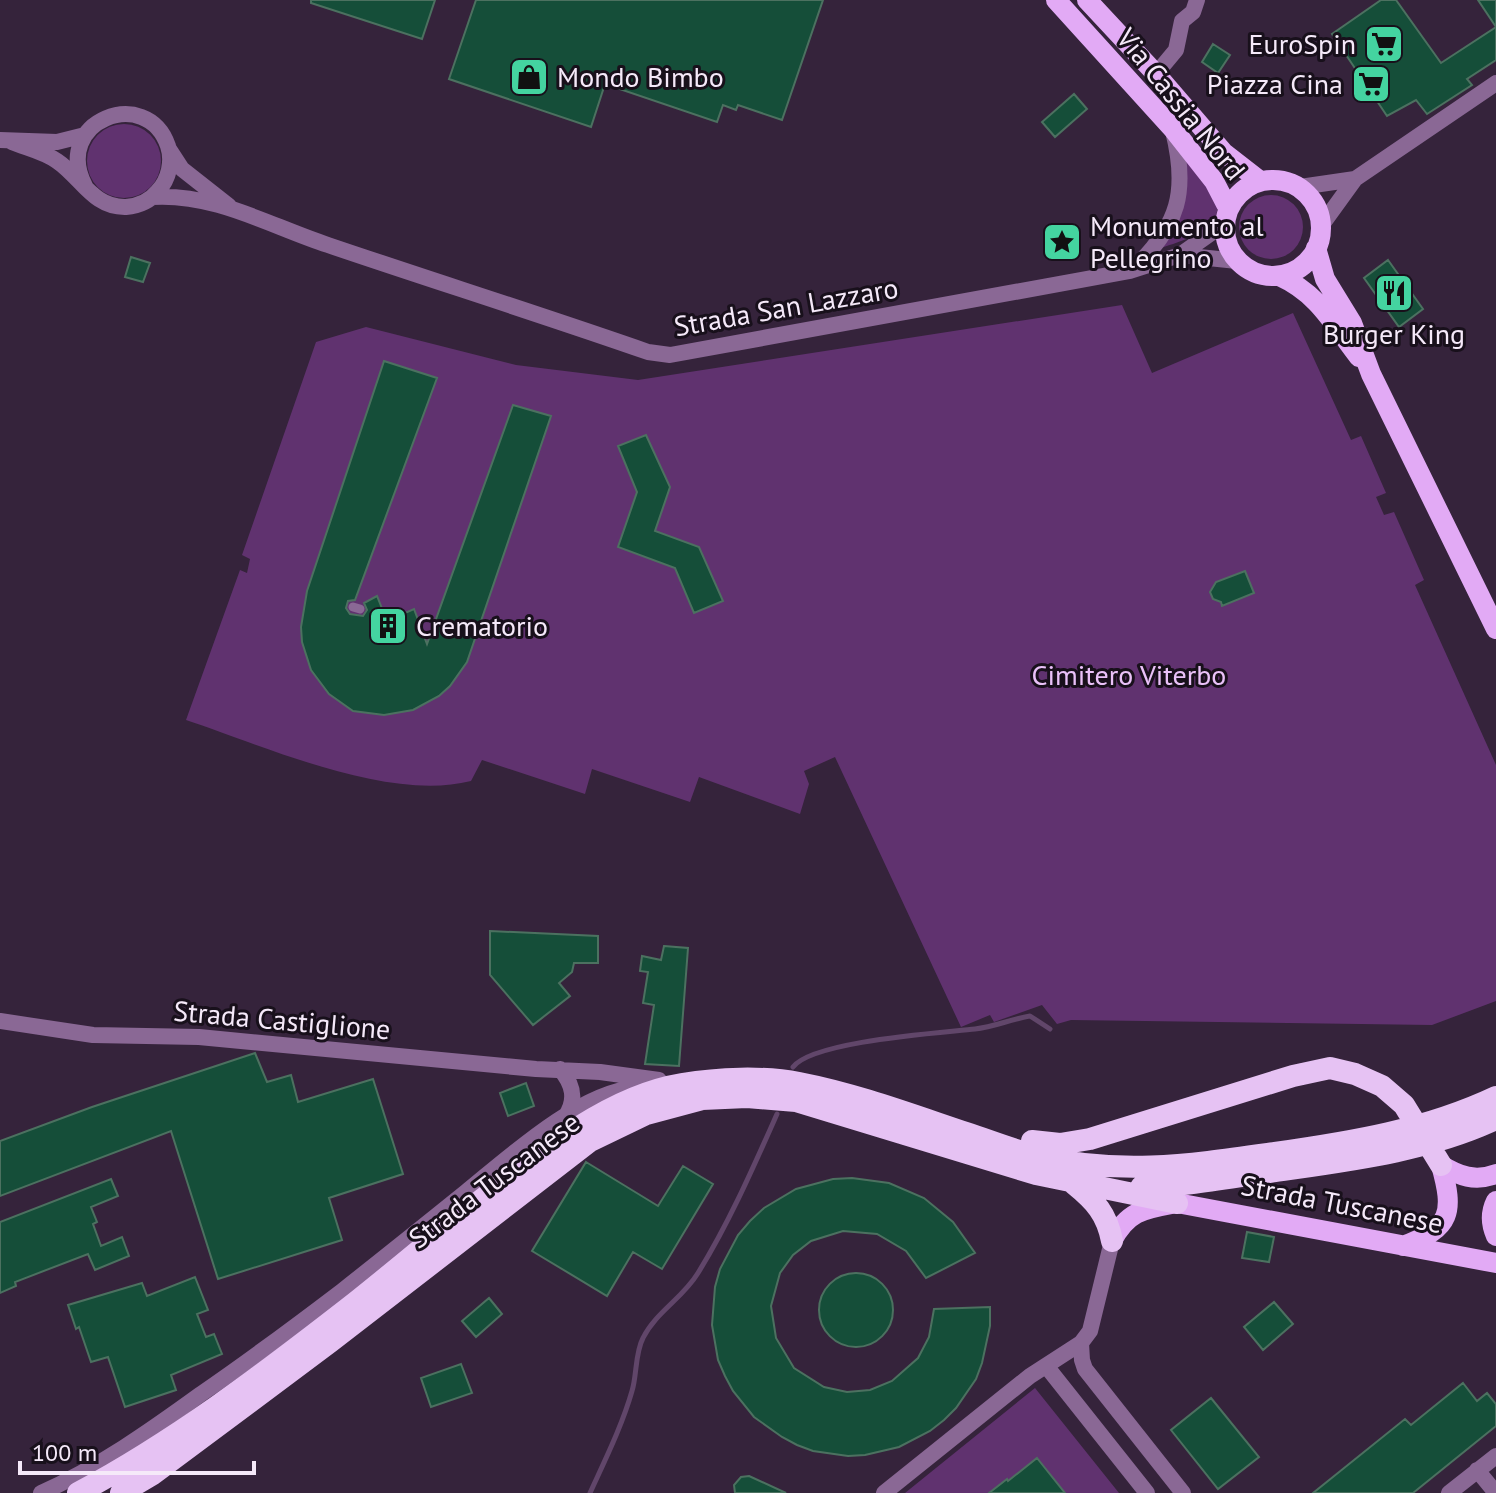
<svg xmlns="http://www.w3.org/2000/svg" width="1496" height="1493" font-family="'PT Sans',sans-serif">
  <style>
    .green { fill: #60326f }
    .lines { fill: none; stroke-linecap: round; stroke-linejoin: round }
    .stream { stroke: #61466a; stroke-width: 5 }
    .building { fill: #154e39; stroke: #4c7160; stroke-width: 2 }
    .service { stroke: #8a6895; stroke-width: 9 }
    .minor { stroke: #8a6895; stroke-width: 16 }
    .primary { stroke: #e2aaf5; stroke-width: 20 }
    .trunk { stroke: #e6c2f3; stroke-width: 22 }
    .labels { text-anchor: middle; stroke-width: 6; stroke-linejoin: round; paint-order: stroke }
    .poi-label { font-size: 28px; fill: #f5e9f9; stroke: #18101b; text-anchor: start }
    .street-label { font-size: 28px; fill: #f5e9f9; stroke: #18101b }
    .park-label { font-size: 28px; fill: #eac1f9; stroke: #18101b }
  </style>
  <rect width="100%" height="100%" fill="#35233b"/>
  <path class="green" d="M87 161a37 37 0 1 1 74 0a37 37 0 1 1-74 0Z
    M1186,160c9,11 23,23 28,36 16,33 -31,44 -53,52z
    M1239 227a32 32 0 1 1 64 0a32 32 0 1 1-64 0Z
    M1122,305l30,68 141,-60 58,127 10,-4 25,57 -10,4 8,18 10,-3 30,68 -9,5 81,180v236l-64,24 -361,-5 -14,4 -15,-19 -48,17 -4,-7 -29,12 -126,-270 -31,14 5,13 -9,30 -101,-37 -9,25 -98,-33 -7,25 -103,-34 -11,21c-83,21 -204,-34 -285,-61l54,-150 7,3 3,-14 -8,-4 74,-213 50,-15 150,38 122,15z
    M1035,1388l84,105h-60l3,-4 -26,-31 -9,8 2,3 -18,15 -4,-5 -10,8 3,6h-95z"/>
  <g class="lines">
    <path class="stream" d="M793,1067c20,-26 147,-34 182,-38 19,-2 36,-10 55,-13l20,13
      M590,1493c15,-33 32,-67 42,-102 5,-16 3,-38 11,-53 13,-26 40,-40 55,-65 31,-50 55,-105 79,-159"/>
  </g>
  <path class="building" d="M311,0h124l-13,39 -111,-36z
    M476,0h347l-41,120 -44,-15 -2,5 -13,-5 -6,17 -112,-38 -14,43 -142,-48z
    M1381,0h15l45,63 55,-36 -18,-27h18v60l-29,19 5,6 -45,29 -11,-14 -29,16 -55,-82z
    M1213,44l17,11 -12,18 -16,-11z
    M1074,94l13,15 -32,28 -13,-15z
    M131,257l19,6 -7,19 -18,-5z
    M1388,260l35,49 -24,18 -35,-49z
    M384,361l53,17 -82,222 -7,1 -2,7 4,6 13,2 4,-6 -3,-7 13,-7 10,25 27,-12 13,35 86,-239 38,11 -84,246 -17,24 -11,10 -26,14 -29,5 -31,-4 -24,-17 -18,-24 -9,-28 -1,-15 6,-36z
    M646,435l24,52 -15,44 44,16 24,54 -29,12 -19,-45 -57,-21 19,-55 -19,-46z
    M1245,571l9,22 -32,13 -1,-4 -8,-3 -3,-7 6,-10z
    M490,931l108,5v27h-24l-2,9 -13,11 11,13 -37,29 -43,-50z
    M664,946l24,2 -9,118 -34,-2 9,-59 -11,-2 5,-31 -8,-1 2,-15 19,4z
    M255,1053l12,29 24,-7 7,27 75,-23 30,95 -74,24 13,42 -124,39 -47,-148 -171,65v-55l92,-34z
    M526,1083l8,23 -26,10 -8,-23z
    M586,1162l72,44 25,-40 30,18 -51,85 -29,-17 -26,44 -75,-45z
    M852,1178l37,5 35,15 29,24 22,31 -49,25 -20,-27 -29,-17 -34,-3 -32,10 -18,14 -13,18 -9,33 5,32 18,30 30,19 23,5 23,-2 22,-9 26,-23 11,-21 5,-28 56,-2v19l-8,37 -6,16 -20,29 -12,12 -14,11 -31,16 -34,8 -17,1 -35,-5 -16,-6 -15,-8 -28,-20 -21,-26 -8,-15 -7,-16 -6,-35 3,-38 5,-18 18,-34 12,-14 14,-13 32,-19 37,-10z
    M111,1179l7,17 -27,11 6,15 -4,2 8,22 21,-9 7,19 -34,14 -7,-16 -73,28 1,4 -16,7v-71z
    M1247,1232l27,5 -5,25 -27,-4z
    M819 1310a37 37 0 1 1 74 0a37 37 0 1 1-74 0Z
    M195,1277l13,33 -11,4 9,23 8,-3 8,20 -51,21 5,15 -51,17 -17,-50 -17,5 -12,-35 -3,2 -8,-24 74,-22 5,13z
    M489,1298l13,16 -26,23 -14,-16z
    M1274,1302l19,22 -30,26 -19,-23z
    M461,1364l11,29 -41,14 -10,-29z
    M1463,1383l14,18 10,-8 9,11v22l-83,67h-100l92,-74 6,6z
    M1211,1398l48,59 -41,32 -47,-59z
    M1037,1458l28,35h-76l18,-14 1,2z
    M749,1476l37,17h-51l-1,-8 7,-8z"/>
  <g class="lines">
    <path class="service" d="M353,607l7,2"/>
    <path class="minor" d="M1156,74l20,-24 6,-29 11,-9 4,-12
      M0,140l57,2 28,-7
      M12,142c15,6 33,10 45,19 24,16 36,47 69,46 12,-1 24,-6 32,-16 11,-12 15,-30 10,-45 -21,-62 -117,-25 -83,40
      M169,149l13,20 47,37
      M1300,187l55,-8
      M152,197c63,-4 118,29 176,48 106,36 214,70 320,107l22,3 460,-84 50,-16 44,-31
      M1321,226l34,-47 141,-96
      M1180,255l57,6
      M1134,268c45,-43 54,-77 39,-137
      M0,1021l93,14 106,2 337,32 64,3 59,8
      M560,1069c13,15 17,31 5,48
      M1081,1343l1,17 3,9 98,124
      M1047,1367l100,126
      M1477,1470l19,23
      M41,1493c58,-26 109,-62 160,-99 48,-33 95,-68 141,-103 42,-33 83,-66 124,-99 42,-34 113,-99 168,-104
      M884,1493l146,-117 51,-33 9,-12 22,-90
      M1449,1493l47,-37"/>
    <path class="primary" d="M1056,0l117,129 41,52 14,27
      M1087,0l69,74 68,79 36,28
      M1225 228a48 48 0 1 1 96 0a48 48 0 1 1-96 0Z
      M1316,248l9,31 27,44 19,51 125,255
      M1279,276c40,18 54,48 80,81
      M1441,1165c18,11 34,17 55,9
      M1496,1201c-6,12 -5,24 0,35
      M1112,1241c16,-31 33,-32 65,-38l319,60
      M1403,1246c49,-18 51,-34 38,-81"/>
    <path class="trunk" d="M1032,1141l28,3 30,-5 203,-63 37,-8 25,6 27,12 22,19 37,60
      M1074,1184c21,17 33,30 38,57
      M1141,1187c43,-1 85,-9 128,-15 76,-11 157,-20 227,-53
      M78,1493c96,-51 187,-120 273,-187 43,-34 85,-70 128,-104 57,-46 128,-106 203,-118 36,-6 81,-8 117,-1 57,11 113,32 167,50 22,7 44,16 67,22 86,21 157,10 242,-2 77,-11 151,-23 221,-56
      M121,1493l32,-19 177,-132 260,-201 56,-27 56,-15 45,-2 49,4 240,73 141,29"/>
  </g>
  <defs>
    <symbol id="supermarket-square" viewBox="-11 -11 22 22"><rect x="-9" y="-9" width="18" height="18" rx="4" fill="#44d4a0" stroke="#18101b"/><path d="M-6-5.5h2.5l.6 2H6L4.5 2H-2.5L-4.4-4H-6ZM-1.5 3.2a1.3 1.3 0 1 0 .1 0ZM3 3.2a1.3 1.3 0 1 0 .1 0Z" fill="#111"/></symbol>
    <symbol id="shop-square" viewBox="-11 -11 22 22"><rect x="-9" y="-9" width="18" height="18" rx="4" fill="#44d4a0" stroke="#18101b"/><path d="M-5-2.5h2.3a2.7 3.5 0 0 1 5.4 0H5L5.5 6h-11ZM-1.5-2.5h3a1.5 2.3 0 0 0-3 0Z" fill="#111"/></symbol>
    <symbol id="sight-square" viewBox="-11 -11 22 22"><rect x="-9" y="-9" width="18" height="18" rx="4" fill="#44d4a0" stroke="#18101b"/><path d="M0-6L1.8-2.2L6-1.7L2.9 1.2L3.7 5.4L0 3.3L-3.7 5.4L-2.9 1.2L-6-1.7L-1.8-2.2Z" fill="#111"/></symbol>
    <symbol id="restaurant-square" viewBox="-11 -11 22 22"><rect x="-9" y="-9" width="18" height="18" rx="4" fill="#44d4a0" stroke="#18101b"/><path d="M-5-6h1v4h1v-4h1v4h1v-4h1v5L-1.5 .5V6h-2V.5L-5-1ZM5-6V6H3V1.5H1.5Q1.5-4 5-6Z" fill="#111"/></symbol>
    <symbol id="building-square" viewBox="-11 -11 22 22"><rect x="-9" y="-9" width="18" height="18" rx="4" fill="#44d4a0" stroke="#18101b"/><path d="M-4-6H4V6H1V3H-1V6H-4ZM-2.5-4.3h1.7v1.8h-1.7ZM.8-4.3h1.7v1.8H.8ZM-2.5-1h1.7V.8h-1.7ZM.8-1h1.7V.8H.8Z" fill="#111"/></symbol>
  </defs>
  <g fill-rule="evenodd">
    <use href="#supermarket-square" x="1362" y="22" width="44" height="44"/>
    <use href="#shop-square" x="507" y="55" width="44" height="44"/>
    <use href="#supermarket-square" x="1349" y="62" width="44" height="44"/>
    <use href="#sight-square" x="1040" y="220" width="44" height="44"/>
    <use href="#restaurant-square" x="1372" y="271" width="44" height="44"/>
    <use href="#building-square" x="366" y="604" width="44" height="44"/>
  </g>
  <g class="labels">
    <g class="poi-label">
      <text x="1356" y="54" text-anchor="end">EuroSpin</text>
      <text x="557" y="87">Mondo Bimbo</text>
      <text x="1343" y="94" text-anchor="end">Piazza Cina</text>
      <text x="1090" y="236">Monumento al<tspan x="1090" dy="32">Pellegrino</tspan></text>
      <text x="1394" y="344" text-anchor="middle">Burger King</text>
      <text x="416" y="636">Crematorio</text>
    </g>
    <g class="street-label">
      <text transform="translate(1181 104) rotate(51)" y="10">Via Cassia Nord</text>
      <text transform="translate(786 307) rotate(-10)" y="10">Strada San Lazzaro</text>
      <text transform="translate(282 1020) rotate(5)" y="10">Strada Castiglione</text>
      <text transform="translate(494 1180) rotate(-37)" y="10">Strada Tuscanese</text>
      <text transform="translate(1342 1204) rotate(11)" y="10">Strada Tuscanese</text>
    </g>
    <g class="park-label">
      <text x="1129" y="685">Cimitero Viterbo</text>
    </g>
  </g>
  <path d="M20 1461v12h234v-12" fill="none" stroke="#f5e9f9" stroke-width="4"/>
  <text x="32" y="1461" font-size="24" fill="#f5e9f9" stroke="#18101b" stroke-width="6" paint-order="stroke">100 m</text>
</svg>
